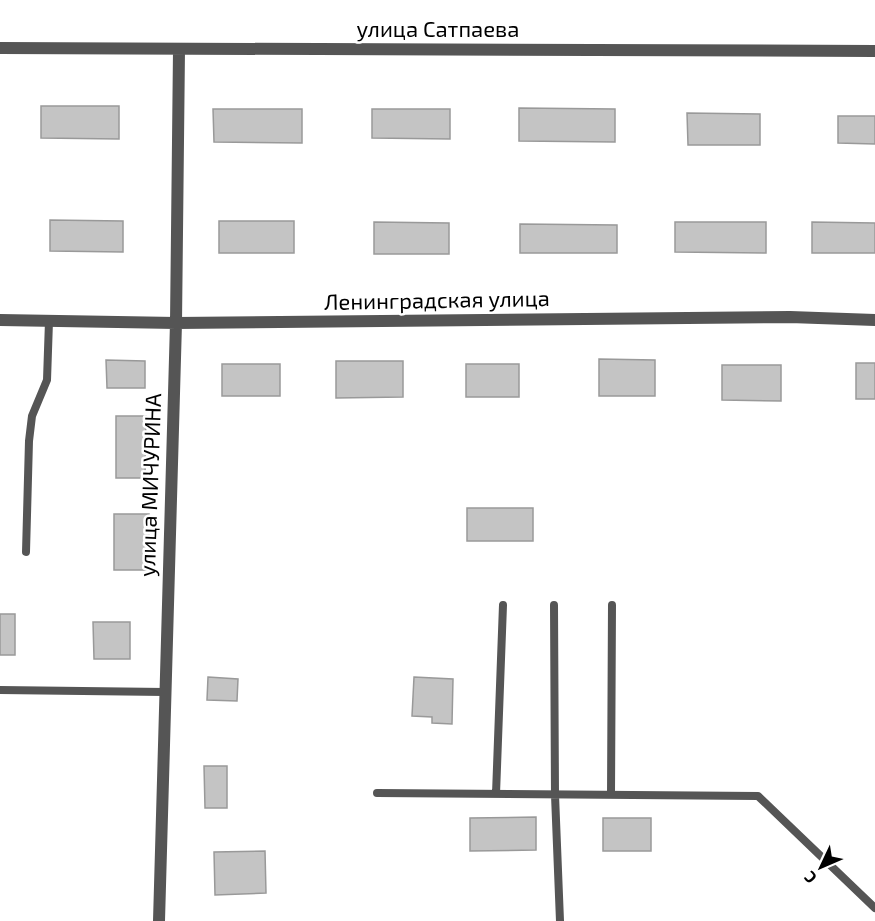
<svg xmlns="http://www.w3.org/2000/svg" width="875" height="921" font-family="'Exo 2',sans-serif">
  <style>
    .building { fill: #c4c4c4; stroke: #999; stroke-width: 1.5 }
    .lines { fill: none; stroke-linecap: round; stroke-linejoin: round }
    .lane { stroke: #555; stroke-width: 8 }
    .street { stroke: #555; stroke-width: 12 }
    .labels { text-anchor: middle; stroke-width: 5; stroke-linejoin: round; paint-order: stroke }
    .street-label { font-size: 22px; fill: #000; stroke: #fff }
  </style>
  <rect width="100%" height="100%" fill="#fff"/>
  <path class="building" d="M41,106h78v33l-78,-1z
    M519,108l96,1v33l-96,-1z
    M213,109h89v34l-88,-1z
    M372,109h78v30l-78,-1z
    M687,113l73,1v31h-72z
    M838,116h37v28l-37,-1z
    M50,220l73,1v31l-73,-1z
    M219,221h75v32h-75z
    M374,222l75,1v31h-75z
    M675,222h91v31l-91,-1z
    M812,222l63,1v30h-63z
    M520,224l97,1v28h-97z
    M599,359l56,1v36h-56z
    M106,360l39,1v27h-38z
    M336,361h67v36l-67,1z
    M856,363h19v36h-19z
    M222,364h58v32h-58z
    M466,364h53v33h-53z
    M722,365h59v36l-59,-1z
    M116,416h30l-1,62h-29z
    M467,508h66v33h-66z
    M114,514h35v56h-35z
    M0,614h15v41h-15z
    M93,622h37v37h-36z
    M208,677l30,2 -1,22 -30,-1z
    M414,677l39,2 -1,45 -20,-1v-6l-20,-1z
    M204,766h23v42h-22z
    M536,817v33l-66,1v-33z
    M603,818h48v33h-48z
    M265,851l1,42 -51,2 -1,-43z"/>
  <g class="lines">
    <path class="lane" d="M26,552l3,-111 3,-25 15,-36 2,-59
      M554,605l1,190 5,126
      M0,690l165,2
      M377,793l381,3 117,112
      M496,794l7,-189
      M611,795l1,-190"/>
    <path class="street" d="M0,48l875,3
      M0,320l176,3 614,-6 85,3
      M159,921l17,-598 3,-273"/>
  </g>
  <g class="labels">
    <g class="street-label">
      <text x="438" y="37">улица Сатпаева</text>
      <text transform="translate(437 300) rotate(-1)" y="8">Ленинградская улица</text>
      <text transform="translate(150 485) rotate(-88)" y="8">улица МИЧУРИНА</text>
    </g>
  </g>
  <g transform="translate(821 867) rotate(226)" stroke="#ffffff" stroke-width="4.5" paint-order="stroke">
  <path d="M0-4.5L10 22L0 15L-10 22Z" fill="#000000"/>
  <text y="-9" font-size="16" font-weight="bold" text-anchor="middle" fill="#000000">С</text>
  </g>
</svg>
